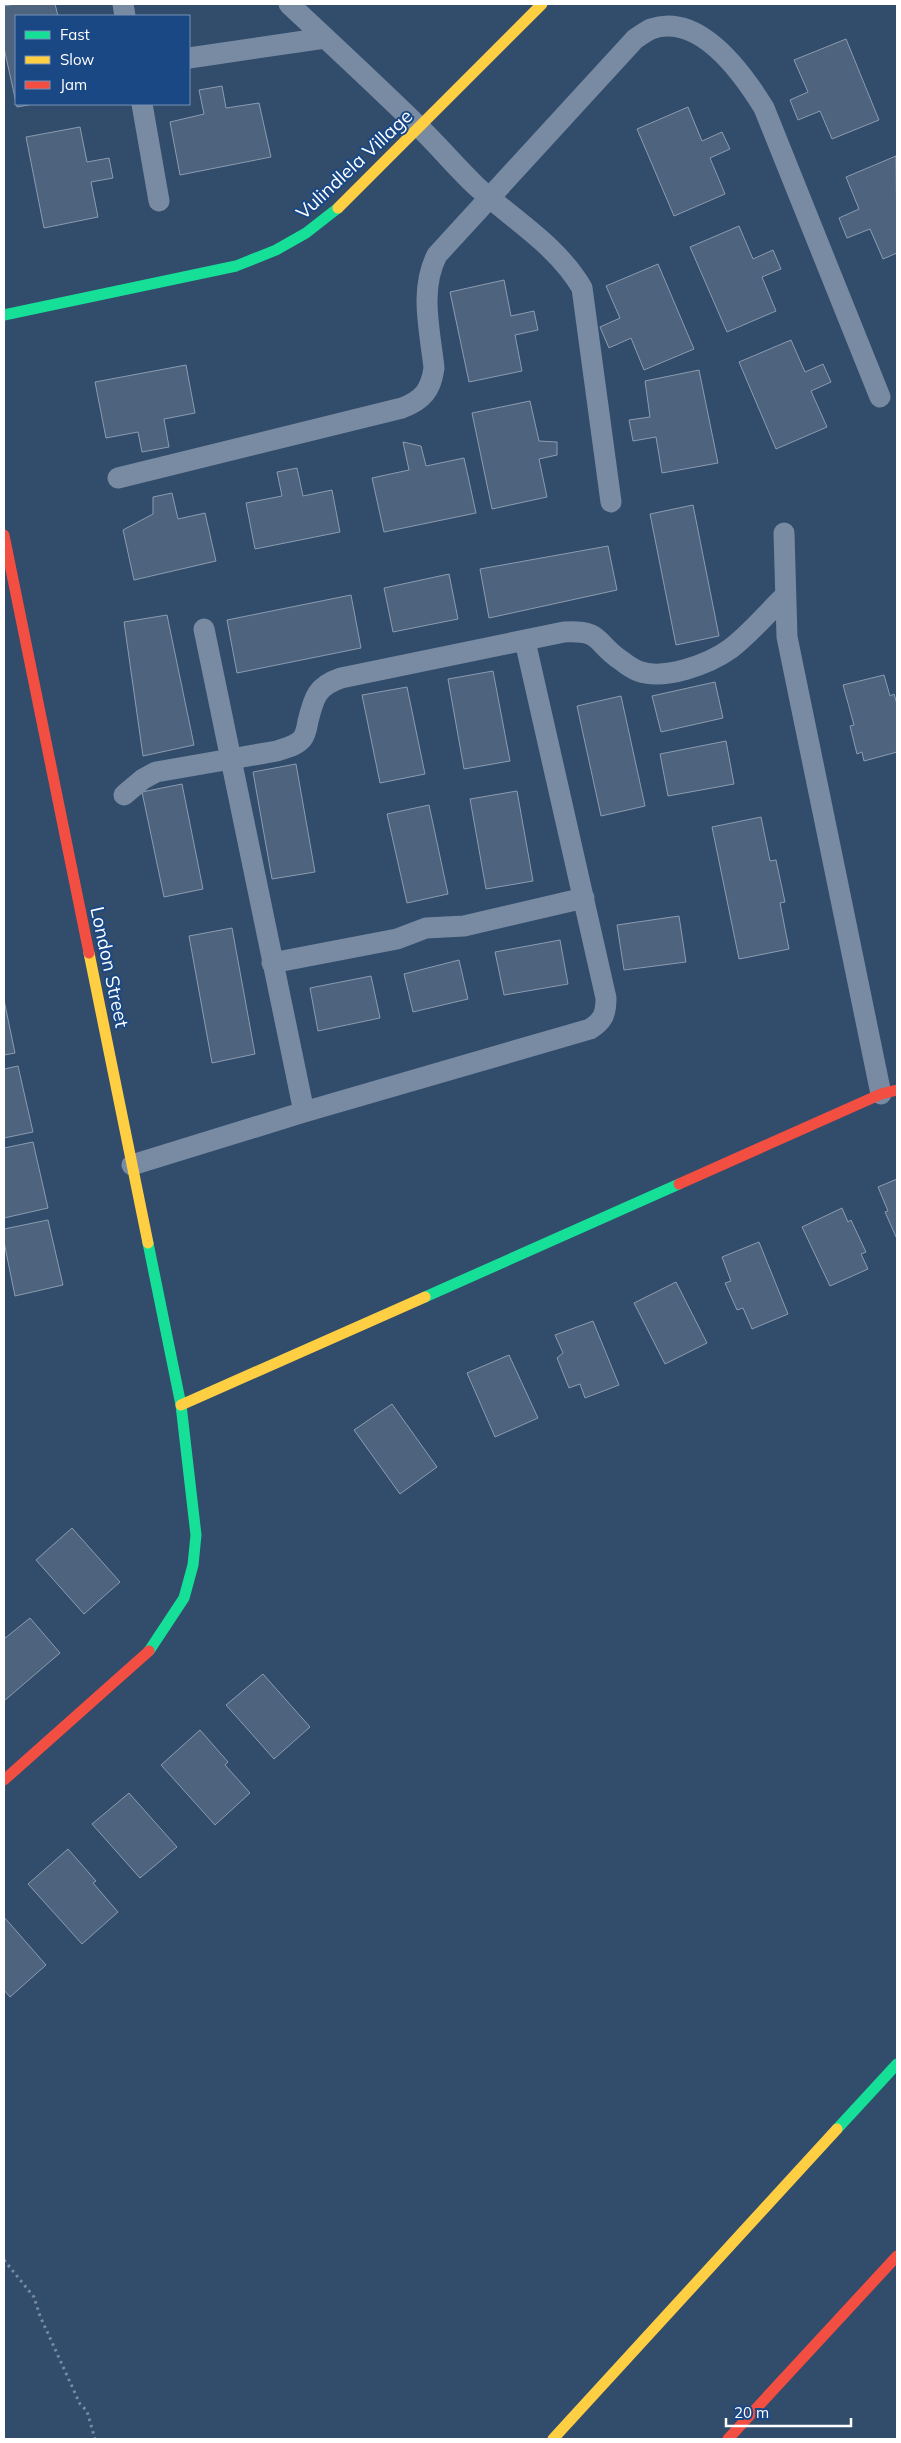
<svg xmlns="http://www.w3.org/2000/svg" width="901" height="2443" font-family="Mulish,sans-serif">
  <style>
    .building { fill: #4e637d; stroke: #8c9cb0 }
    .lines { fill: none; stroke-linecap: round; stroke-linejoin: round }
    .path { stroke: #788ba2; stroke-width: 3; stroke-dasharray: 2.5 4; stroke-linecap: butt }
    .lane { stroke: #788ba2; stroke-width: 21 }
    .fast { stroke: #16e098; stroke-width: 11 }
    .slow { stroke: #ffcf43; stroke-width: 11 }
    .jam { stroke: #f24e42; stroke-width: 11 }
    .labels { text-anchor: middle; stroke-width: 4; stroke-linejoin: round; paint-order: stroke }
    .street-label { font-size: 19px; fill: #fff; stroke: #194885 }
  </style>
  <rect width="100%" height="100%" fill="#324c6c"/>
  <path class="building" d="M15,4h40l3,12h-42v88h18l-17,3 -13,-59v-42z
    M846,39l33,81 -47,19 -12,-28 -22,9 -8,-20 18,-8 -14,-32z
    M222,86l4,22 33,-5 12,54 -91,18 -10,-53 34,-8 -5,-24z
    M688,107l14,34 20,-9 8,17 -20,9 15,36 -51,22 -37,-87z
    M80,127l7,35 22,-4 4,20 -22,4 7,35 -54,11 -18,-91z
    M896,156l1,97 -14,6 -13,-30 -23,9 -8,-20 20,-9 -13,-32z
    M739,226l14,33 20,-9 8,19 -19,8 14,34 -49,21 -37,-85z
    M658,264l36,85 -50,21 -13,-32 -22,10 -9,-21 20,-9 -14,-32z
    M504,280l7,36 23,-5 4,19 -23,5 7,36 -53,11 -19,-90z
    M791,340l14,32 18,-8 8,18 -20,9 16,36 -51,22 -37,-87z
    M186,365l9,48 -31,6 5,28 -27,5 -4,-20 -32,6 -11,-56z
    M699,370l19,93 -56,10 -6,-36 -23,4 -4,-21 21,-3 -5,-36z
    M530,401l9,40 18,1v13l-18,4 8,38 -55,12 -20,-96z
    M403,442l18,4 5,20 38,-8 12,55 -92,19 -12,-54 37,-8z
    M297,468l6,28 29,-6 8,42 -85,17 -9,-46 36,-7 -5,-24z
    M172,493l6,26 27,-6 11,48 -82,19 -11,-50 30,-16v-17z
    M693,505l26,131 -43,9 -26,-131z
    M608,546l9,44 -128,28 -9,-49z
    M449,574l9,45 -65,13 -9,-44z
    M351,595l10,53 -124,25 -10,-53z
    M167,615l27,130 -51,11 -19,-134z
    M493,671l17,90 -46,8 -16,-90z
    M884,675l6,21 4,-2 3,10v48l-33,9 -2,-9 -5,2 -7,-28 4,-1 -11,-40z
    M715,682l8,36 -62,14 -9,-36z
    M407,687l18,87 -45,9 -18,-88z
    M621,696l24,110 -44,10 -24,-110z
    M726,741l8,43 -66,12 -8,-42z
    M296,764l19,108 -43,7 -19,-107z
    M182,784l21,105 -39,8 -22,-105z
    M517,791l16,90 -47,8 -16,-90z
    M429,805l19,89 -41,9 -20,-89z
    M761,817l9,44 6,-1 9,42 -5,1 9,46 -50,10 -27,-132z
    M679,916l7,46 -62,8 -7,-45z
    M232,928l23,126 -43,9 -23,-127z
    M560,940l8,44 -64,11 -9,-43z
    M459,960l9,39 -55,13 -9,-38z
    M371,976l9,42 -62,13 -8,-43z
    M4,1000l11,53 -11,2z
    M18,1066l15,66 -29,6v-69z
    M33,1142l15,66 -44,10v-70z
    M897,1179v60l-12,-27 3,-1 -10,-24z
    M842,1208l6,14 3,-2 15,32 -5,2 7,15 -38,17 -28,-59z
    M48,1220l15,65 -48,11 -11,-54v-13z
    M759,1242l29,72 -36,15 -9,-21 -6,2 -12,-27 6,-2 -9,-24z
    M676,1282l31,61 -42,21 -31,-61z
    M593,1321l26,64 -34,13 -5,-14 -11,4 -12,-30 6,-5 -8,-18z
    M509,1355l29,63 -43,19 -28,-64z
    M392,1404l45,63 -37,27 -46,-64z
    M72,1528l48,54 -36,32 -48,-54z
    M30,1618l30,35 -56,48v-62z
    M263,1674l47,53 -36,32 -48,-54z
    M200,1730l28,32 -3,3 25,28 -35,32 -54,-60z
    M129,1793l48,54 -37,31 -48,-54z
    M68,1849l28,32 -3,2 25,29 -36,32 -54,-60z
    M4,1917l42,48 -36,32 -6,-7z"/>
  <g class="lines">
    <path class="path" d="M4,2260l30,37 6,19 40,88 7,7 8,28"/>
    <path class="lane" d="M123,4l2,12
      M289,4c43,40 87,81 129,122 20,19 38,41 58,60 36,33 81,59 106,102l29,214
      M189,58l136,-20
      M142,104l17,97
      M118,478l284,-70c21,-8 29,-18 32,-40 -4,-38 -15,-78 3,-113l198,-216c5,-3 11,-8 16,-10 49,-17 92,45 113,79l116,289
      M784,533l3,104 94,457
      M204,629l100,483
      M124,795l19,-16 13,-7 121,-21c8,-3 19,-5 25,-12 4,-5 5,-12 6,-18 6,-24 9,-35 33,-43l223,-46c40,-2 30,11 58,29 5,4 11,8 16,10 26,10 71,-7 92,-22 20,-15 37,-36 55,-53
      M272,963l125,-24 29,-11 38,-2 120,-28
      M132,1165l172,-53 286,-83c13,-8 16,-15 16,-31l-81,-357"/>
    <path class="fast" d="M4,315l232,-49 40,-16 30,-17 32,-25
      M148,1243l33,162 15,130 -3,30 -9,33 -35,53
      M425,1297l254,-113
      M837,2129l60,-65"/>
    <path class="slow" d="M338,208l204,-204
      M89,953l59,290
      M181,1405l244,-108
      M553,2439l284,-310"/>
    <path class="jam" d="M4,535l85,418
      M679,1184l202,-90 16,-4
      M4,1780l145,-129
      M728,2439l169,-183"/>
  </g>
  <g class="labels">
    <g class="street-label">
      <text transform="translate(354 164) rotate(-43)" y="7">Vulindlela Village</text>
      <text transform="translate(110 967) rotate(78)" y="7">London Street</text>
    </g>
  </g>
  <rect width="901" height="2443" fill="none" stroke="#ffffff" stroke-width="10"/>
  <rect x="15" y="15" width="175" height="90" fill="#194885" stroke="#7591b6"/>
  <rect x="25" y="31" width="25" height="8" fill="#16e098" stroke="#7591b6"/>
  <text x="60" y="40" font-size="15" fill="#ffffff">Fast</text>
  <rect x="25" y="56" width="25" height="8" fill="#ffcf43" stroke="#7591b6"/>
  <text x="60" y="65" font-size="15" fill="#ffffff">Slow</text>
  <rect x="25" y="81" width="25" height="8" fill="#f24e42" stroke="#7591b6"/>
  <text x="60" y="90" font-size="15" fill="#ffffff">Jam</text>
  <path d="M726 2418v8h125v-8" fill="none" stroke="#ffffff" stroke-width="2.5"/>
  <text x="734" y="2418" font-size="15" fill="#ffffff" stroke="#194885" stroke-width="4" paint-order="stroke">20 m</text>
</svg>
